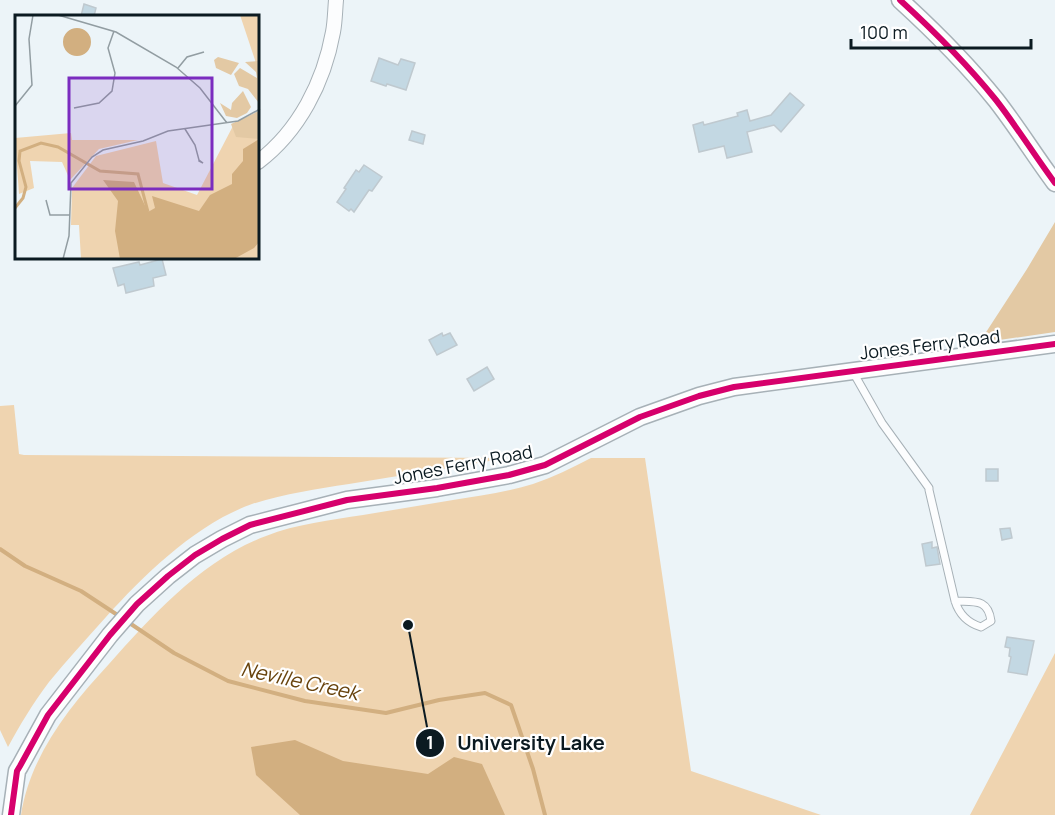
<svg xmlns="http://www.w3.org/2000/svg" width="1055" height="815" font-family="Manrope,sans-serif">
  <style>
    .green { fill: #efd4b0 }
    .forest { fill: #e3c9a4 }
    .water { fill: #d2af80 }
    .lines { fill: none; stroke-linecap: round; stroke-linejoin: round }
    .stream { stroke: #d2af80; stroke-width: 4 }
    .building { fill: #c3d8e3; stroke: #bfc9cf; stroke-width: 1.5 }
    .service-casing { stroke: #a7b1b7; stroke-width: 9 }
    .minor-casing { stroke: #a7b1b7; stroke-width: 16 }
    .tertiary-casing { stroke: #a7b1b7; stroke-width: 19 }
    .service { stroke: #fcfdfe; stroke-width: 7 }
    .minor { stroke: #fcfdfe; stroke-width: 14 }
    .tertiary { stroke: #fcfdfe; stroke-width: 16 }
    .cycleway-casing { stroke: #fff; stroke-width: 10 }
    .cycleway { stroke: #d6006c; stroke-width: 6 }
    .labels { text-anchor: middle; stroke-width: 4.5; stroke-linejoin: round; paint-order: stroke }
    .street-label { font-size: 18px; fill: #0b1a21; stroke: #fff }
    .water-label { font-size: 20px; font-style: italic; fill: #68430d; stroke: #fff }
    .inset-river { fill: none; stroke: #d2af80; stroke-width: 3 }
    .inset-road { fill: none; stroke: #929da2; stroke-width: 1.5 }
    .view { fill: #7b2cbf; fill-opacity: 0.15; stroke: #7b2cbf; stroke-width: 3 }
    .inset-edge { fill: none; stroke: #0b1a21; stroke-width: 3 }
    .leader { fill: none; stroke: #0b1a21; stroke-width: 2 }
    .callout-dot { fill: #0b1a21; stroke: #fff; stroke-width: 2 }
    .mark-label { font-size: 18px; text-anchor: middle; font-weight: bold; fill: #fff }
    .callout-label { font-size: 20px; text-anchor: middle; font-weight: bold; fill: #0b1a21; stroke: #fff; stroke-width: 4.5; stroke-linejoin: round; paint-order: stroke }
  </style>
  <rect width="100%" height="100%" fill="#ecf4f8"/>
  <path class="green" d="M14,405l5,49 5,1 482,3c-52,10 -104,17 -157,26 -33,5 -65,10 -97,20 -56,20 -107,70 -146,113 -19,21 -39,43 -57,65 -16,21 -29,43 -41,65l-8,-17v-324z
    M591,458h54l46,313 130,44h-800c9,-59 48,-108 88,-151 44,-49 93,-104 157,-128 30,-12 65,-16 97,-21 30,-5 60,-10 90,-15 26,-4 54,-8 80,-16 20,-7 39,-16 58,-26z
    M1055,653v162h-85z"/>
  <path class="forest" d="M1055,222v110l-76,11 48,-74z"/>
  <path class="water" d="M295,740l48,21 85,13 26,-17 28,7 23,51h-205l-44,-40 -5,-28z"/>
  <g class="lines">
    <path class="stream" d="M0,549l25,17 56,25 38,25
      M128,622l46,31 54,28 77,20 81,12 53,-13 46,-7 26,12 22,64 12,46"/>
  </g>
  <path class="building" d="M84,4l12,4 -2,8h-13z
    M379,58l19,7 3,-6 14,4 -9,27 -19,-6 -1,2 -15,-5z
    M790,93l14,12 -23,27 -7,-7 -27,7 5,20 -25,6 -3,-12 -25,6 -6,-27 10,-3 1,3 34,-9 -1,-3 10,-3 3,11 21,-6z
    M412,131l13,4 -2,9 -14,-4z
    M364,165l18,12 -10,14 -3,-1 -15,22 -3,-3 -2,2 -12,-9 9,-13 -2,-1 12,-18 3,2z
    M162,259l4,16 -13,3 1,8 -28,7 -2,-9 -6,2 -5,-18 26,-6 1,3z
    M442,333l1,3 7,-3 7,12 -20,10 -8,-15z
    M487,367l7,12 -20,12 -7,-12z
    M986,469h12v12h-12z
    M1010,528l2,10 -10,2 -2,-11z
    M932,542v6l5,-1 3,17 -14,2 -4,-22z
    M1007,637l27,4 -7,34 -19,-3 3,-15 -2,-1 1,-8 -5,-1z"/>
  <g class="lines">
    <defs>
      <path id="service" d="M853,372l29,51 47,65v2l26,111c4,13 13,22 26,26l10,-6c-3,-23 -17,-19 -36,-20"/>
      <path id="minor" d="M258,162c41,-31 66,-80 75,-130 2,-10 2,-21 3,-32"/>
      <path id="tertiary" d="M900,0c34,31 67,64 96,100 21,27 39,56 59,83
        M11,815l6,-44 3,-5 28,-51 62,-80 27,-31 31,-28 27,-21 27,-16 28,-14 97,-25 90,-12 72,-13 36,-10 95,-48 59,-21 35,-9 321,-43"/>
    </defs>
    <use href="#service" class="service-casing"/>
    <use href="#minor" class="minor-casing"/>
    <use href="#tertiary" class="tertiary-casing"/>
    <use href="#service" class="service"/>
    <use href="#minor" class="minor"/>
    <use href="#tertiary" class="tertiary"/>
    <defs>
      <path id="cycleway" d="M900,0c34,31 67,64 96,100 21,27 39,56 59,83
        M11,815l6,-44 3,-5 28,-51 62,-80 27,-31 31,-28 27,-21 27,-16 28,-14 97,-25 90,-12 72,-13 36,-10 95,-48 59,-21 35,-9 321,-43"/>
    </defs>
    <use href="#cycleway" class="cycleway-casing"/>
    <use href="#cycleway" class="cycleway"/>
  </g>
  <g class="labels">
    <g class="street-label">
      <text transform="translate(930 345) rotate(-7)" y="6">Jones Ferry Road</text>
      <text transform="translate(463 465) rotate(-11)" y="6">Jones Ferry Road</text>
    </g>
    <g class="water-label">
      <text transform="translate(300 681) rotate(12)" y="7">Neville Creek</text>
    </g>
  </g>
  <g transform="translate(15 15)">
    <rect width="244" height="244" fill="#ecf4f8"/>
    <path d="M225,0h19v57zM244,96v148h-178l-2,-34h-8l1,-37 24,-32 60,-15 7,42 34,12 37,-71zM56,118l1,7h66l-39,9 -29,31 -8,-18 -32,-1 4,27 -15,6 -4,-56z" fill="#efd4b0"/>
    <path d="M203,42l21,6 -8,12 -15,-7 -2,-8zM244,46h1l-1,42 -11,-14 -9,-3 -5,-12 6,-6 17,10 -1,-6 -11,-10zM228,76l8,16 -4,6 -10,5 -11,-2 -6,-13 11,7 1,-7zM244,96v28l-23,-2 -5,-13z" fill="#e3c9a4"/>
    <path d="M48 27a14 14 0 1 1 28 0a14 14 0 1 1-28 0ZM244,124l1,102 -6,7 -20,11h-114l-5,-28 3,-30 -15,-21 31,2 14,30 7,-4 -3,-12 47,15 11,-16 22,-11v-10l11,-13v-12z" fill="#d2af80"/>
    <path class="inset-river" d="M0,193l8,-10 3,-11 -7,-26 1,-10 21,-8 17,4 42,24 38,3 10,38"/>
    <path class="inset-road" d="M43,0l58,17 60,35 24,21 27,35M163,53l9,-11 17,-5M0,91l17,-21 -3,-46 4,-24M59,93l25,-5 13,-12 3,-18 -7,-25 6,-17M170,114l10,16 4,15v1l4,2 -4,-3M31,185l4,15h20M48,244l6,-23 2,-53 21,-26 11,-7 40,-9 25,-10 70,-10 22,-12"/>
    <path class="view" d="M54,63h143v111h-143z"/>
    <rect width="244" height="244" class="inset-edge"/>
  </g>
  <path class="leader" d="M408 625L430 743"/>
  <g class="callout-dot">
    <circle cx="408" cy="625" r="6"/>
    <circle cx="430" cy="743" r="15"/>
  </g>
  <g class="mark-label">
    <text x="430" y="749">1</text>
  </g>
  <g class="callout-label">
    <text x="531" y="750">University Lake</text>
  </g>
  <path d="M851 39v9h180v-9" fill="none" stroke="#0b1a21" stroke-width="3"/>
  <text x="860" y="39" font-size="18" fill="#0b1a21" stroke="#ffffff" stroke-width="4.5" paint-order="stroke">100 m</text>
</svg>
